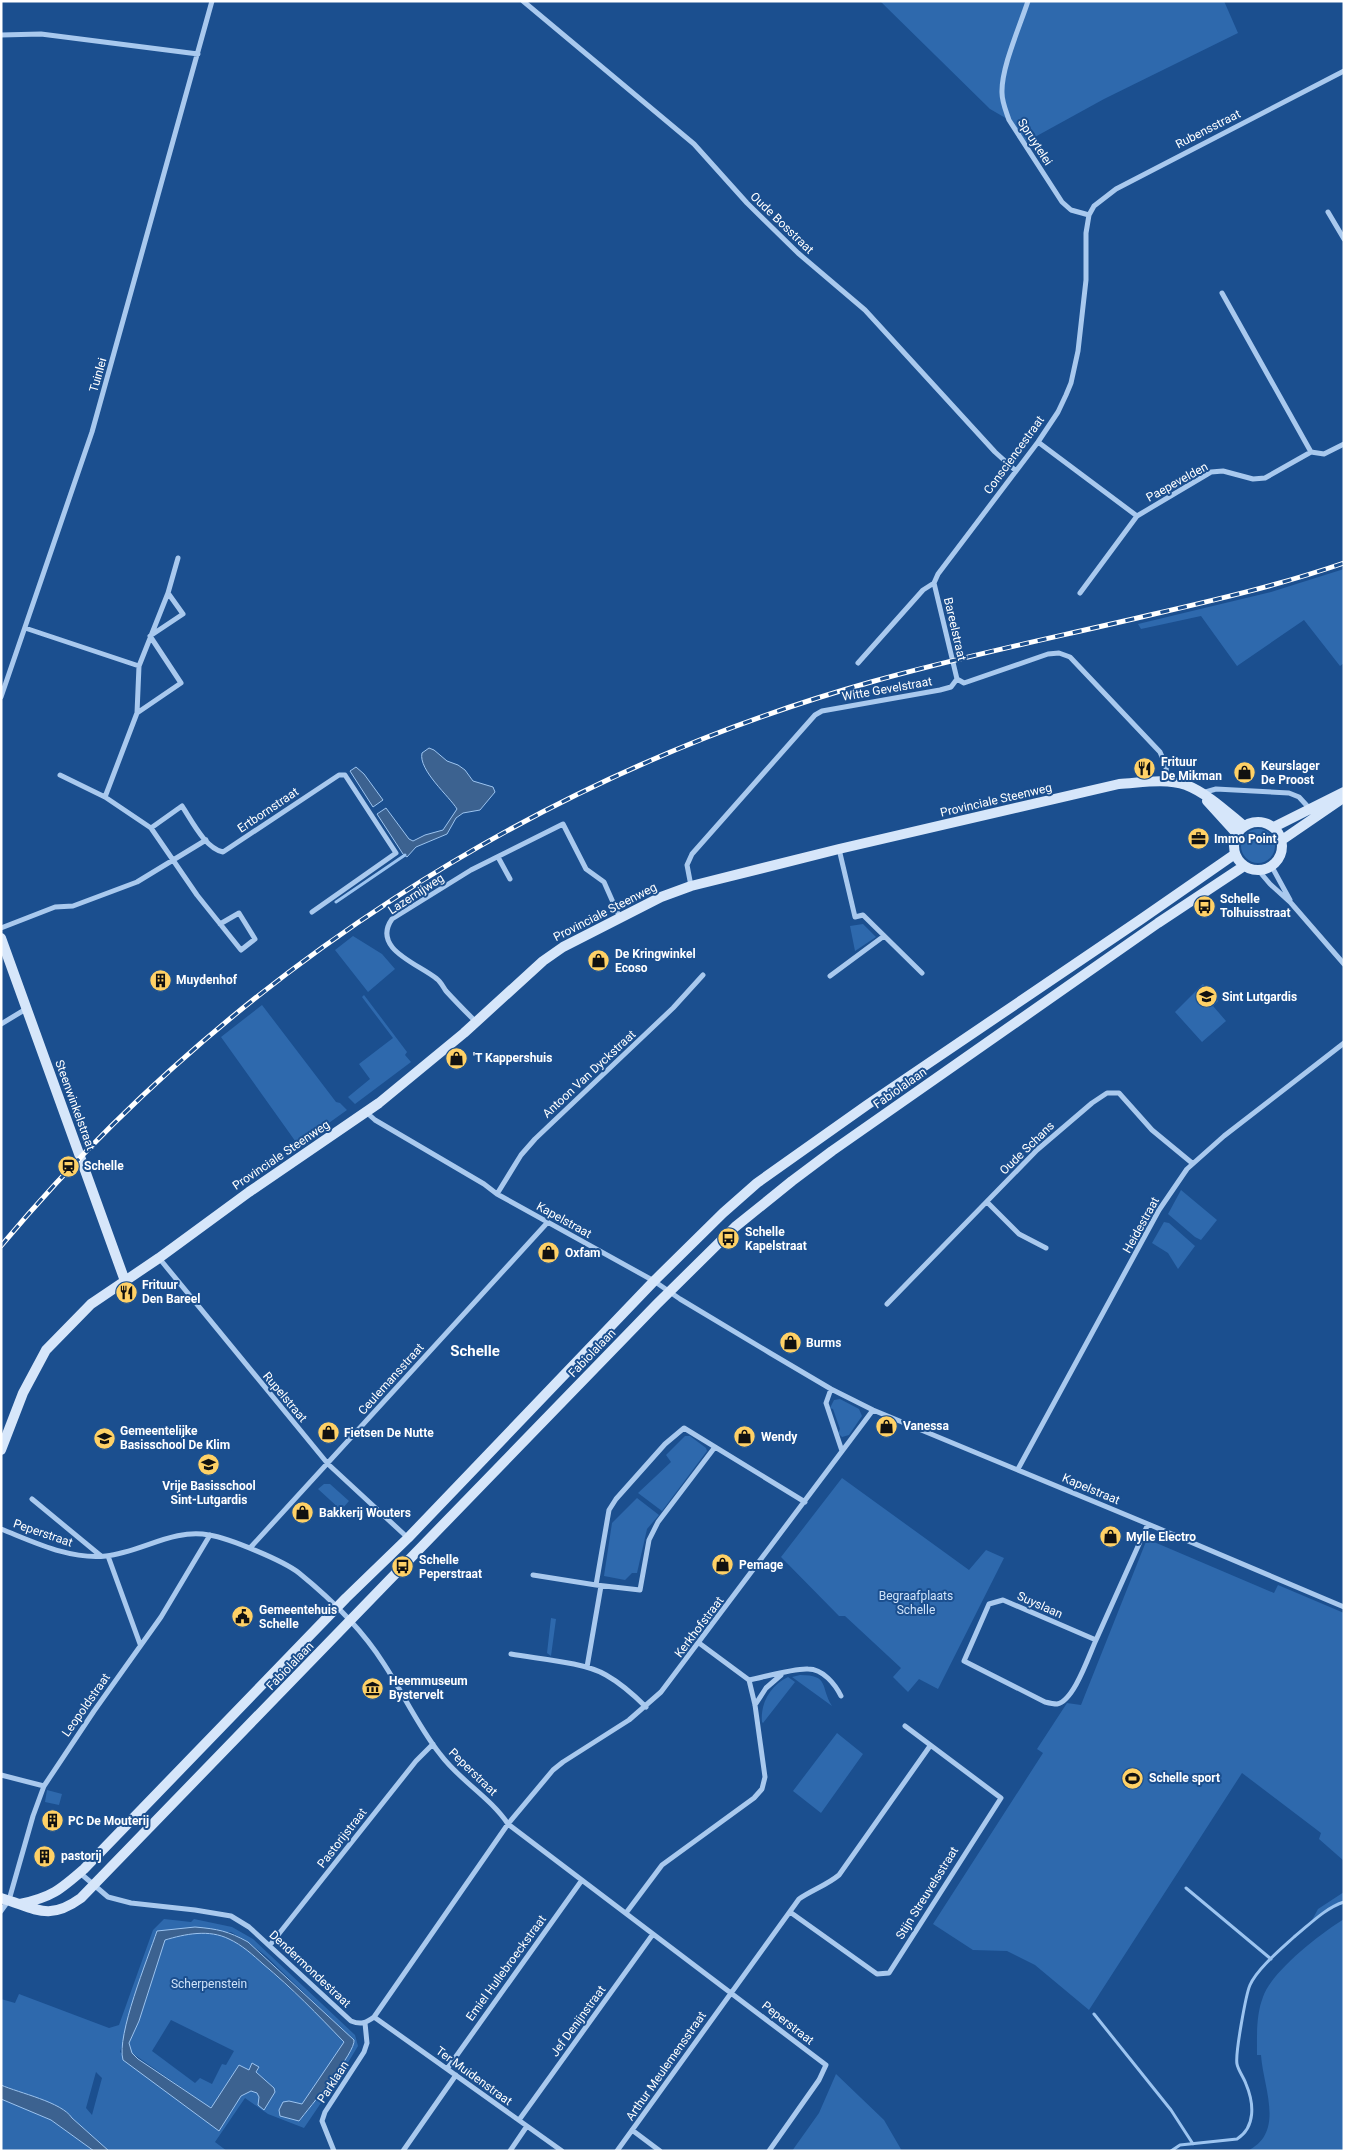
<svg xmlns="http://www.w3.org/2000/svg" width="1345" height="2152" font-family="Roboto,sans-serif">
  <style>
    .green { fill: #2e69ad; fill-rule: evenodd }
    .water { fill: #3c6290; stroke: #9cc4f0 }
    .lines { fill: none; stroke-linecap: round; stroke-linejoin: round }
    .stream { stroke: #9cc4f0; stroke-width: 3 }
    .street { stroke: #a9c9ee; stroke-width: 5 }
    .secondary { stroke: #d6e6fa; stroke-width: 10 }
    .rail-casing { stroke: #fff; stroke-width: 5 }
    .rail { stroke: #1b4f8f; stroke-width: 3; stroke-dasharray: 9; stroke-linecap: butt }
    .labels { text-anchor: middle; stroke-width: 4; stroke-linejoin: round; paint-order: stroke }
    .street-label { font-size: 12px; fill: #fff; stroke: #1b4f8f }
    .poi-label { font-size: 12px; font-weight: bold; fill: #fff; stroke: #1b4f8f; text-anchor: start }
    .park-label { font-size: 12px; fill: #cfe3fa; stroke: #1b4f8f }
    .quarter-label { font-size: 15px; font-weight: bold; fill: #fff; stroke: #1b4f8f }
  </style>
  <rect width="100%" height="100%" fill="#1b4f8f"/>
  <path class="green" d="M880,1h344l14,32 -134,66 -80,44 -15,-23 -19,-11z
    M1344,569v94l-4,3 -36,-46 -67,46 -36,-50 -60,13 -3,-5 133,-32z
    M1241 846a17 17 0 1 1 34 0a17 17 0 1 1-34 0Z
    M863,924l13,13 -21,14 -5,-25z
    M353,936l29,18 13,15 -27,23 -33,-42z
    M1203,984l15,17 -5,5 13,15 -24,21 -27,-30z
    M364,995l43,57 -2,3 6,7 -56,42 -7,-7 22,-18 -11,-15 34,-26 -31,-41z
    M262,1005l74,97 4,1 7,7 -49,35 -77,-108z
    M1181,1190l36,30 -16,20 -6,-3 -27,-23z
    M1164,1222l5,1 26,23 -17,23 -10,-16 -16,-10z
    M840,1399l19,10 3,7 -13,19 -7,2 -4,-4 2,-4 -7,-20 -3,-1 4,-8z
    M685,1436h5l16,12 1,3 -45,60 -24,-18 33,-31 -5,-7z
    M842,1478l127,92 17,-20 18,8 -66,131 -19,-10 -11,13 -15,-15 8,-9 -56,-52h-6l-58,-59z
    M324,1484h6l19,17 -8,9 -23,-21z
    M637,1498l22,17 -12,14 -10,44h-5l-7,7 -21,-4 8,-53z
    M1147,1539l127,54 4,-8 66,28v248l-25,-22 2,-6 -79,-60 -153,237 -54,-45 -28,-14 -34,-1 -40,-26 110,-171 -6,-4 30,-46 14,2z
    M551,1618l5,1 -5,37 -4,-3z
    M800,1675c30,0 20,12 32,31l-40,-29z
    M788,1677l7,5 -32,41 -1,-1c-2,-19 9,-37 26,-45z
    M837,1733l26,21 -42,59 -28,-22z
    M47,1790l15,4 -3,11 -14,-3z
    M1344,1892v10l-6,2 -27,18 7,-13z
    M164,1919l27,3 3,-3 38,8 21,12 102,96 3,11 -29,48h-2l-23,34 -36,-14 -23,-16 -30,44 12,9h-118l-37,-33c-10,-16 -52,-25 -71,-33v-86l14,4 4,-9 90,34 10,-3 34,-95zM157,1932h74l17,10 18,14 87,84 1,4 -29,44 -26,33 -1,-18 4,1 43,-62c-27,-27 -53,-53 -82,-78 -10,-9 -21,-19 -34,-25 -20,-10 -44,-5 -64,1l-26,81 -10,22 3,10 77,54 4,-1 26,-41 10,6 10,-3 -3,4 18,16 -15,9 -2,-5 -6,-2 -10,6 -22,34 -99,-78zM171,2020l63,31 -8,14 -4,-1 -10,20 -12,-6 -5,5 -43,-32zM96,2072l6,6 -10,37 -6,-7z
    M1344,1919v232h-97c39,-18 16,-64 14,-96h-4c0,-19 -1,-40 6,-58 8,-25 58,-64 81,-78z
    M836,2074l48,46 18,31h-110l27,-38z
    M1,2099l50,21 43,31h-93z"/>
  <path class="water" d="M429,748l5,2 13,11 11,4 7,5 8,11 20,6 2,5 -15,18 -17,3 -7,5 -9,16 -31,13 -9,10 -4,-3 -26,-40 9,-6 23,31 4,2 12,-6 18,-5 14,-21c-7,-12 -39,-39 -35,-56z
    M356,767l8,7 19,26 -10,7 -23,-36z
    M195,1927c23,2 33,4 53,15l106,98c2,12 -45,68 -55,81l-19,-5 -1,-6 4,-8 6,-1 13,3 42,-62c-26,-27 -52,-54 -81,-78 -10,-9 -21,-19 -34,-25 -20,-10 -44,-5 -64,1l-26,81 -10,22 3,10 6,6 73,49 28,-43 10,5 3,-7 7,4 -3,5 18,16 1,4 -11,18 -6,-5 1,-8 -2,-4 -6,-2 -10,5 -22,35 -96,-71c-7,-24 25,-102 34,-129z
    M1,2085c18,8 61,17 71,33l37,33h-15l-43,-31 -50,-21z"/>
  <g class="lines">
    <path class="stream" d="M336,902l69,-47
      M1186,1888l85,71
      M1094,2014l77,96 22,34
      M1171,2151l9,-6 57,-6c19,-12 17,-36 9,-55 -2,-6 -8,-14 -9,-20 -2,-10 9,-70 13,-79 7,-16 31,-36 44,-48 15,-12 31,-29 50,-35"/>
    <path class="street" d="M523,1l171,143 53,59 51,50 67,57 130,142 21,19
      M1028,1c-8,25 -27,67 -26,92 0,9 4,18 7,27l53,82 9,8 18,5
      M1,35l40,-1 157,20
      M1328,212l16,27
      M1222,293l89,159
      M1038,442l99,74 -57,77
      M1137,516l74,-44 12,-1 30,8 12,-1 46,-26 13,2 20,-10
      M934,583l23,96
      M25,628l114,38
      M858,663l65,-73 11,-7 4,-9 100,-132 20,-30 8,-17 5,-12 7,-32 8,-71v-47l3,-18 5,-9 22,-17 228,-118
      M957,679l7,4 84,-29 11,-1 11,4 90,95 6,14 1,16
      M1,697l91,-265 120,-431
      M137,713l44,-30 -31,-47 33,-22 -15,-21
      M60,775l45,22 46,31 46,67 44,55 14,-11 -16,-26 -19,11
      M1202,793l14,-4 73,4 10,4 11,12
      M105,797l32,-84 2,-47 29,-73 10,-35
      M151,828l31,-22c10,15 23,42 41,46l116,-77h6l51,78 -84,59
      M839,849l16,68 8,-2 59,58
      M498,857l12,22
      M1272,867l18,33
      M1259,871l11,13 21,19 53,61
      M691,886l-4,-21 5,-11 123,-139 7,-4 118,-21 11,-3 6,-8
      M1,928l54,-21 18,-1 64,-24 69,-42
      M830,976l54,-40
      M476,1022c-10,-10 -20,-20 -30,-31 -3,-4 -5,-9 -9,-12 -18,-15 -66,-30 -45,-60l79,-49 92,-46 23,45 18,13 16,36
      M1,1024l25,-15
      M366,1112l9,8 109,64 13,10 157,87 26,18 90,54 61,36 42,21 275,114 196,83
      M497,1194l24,-39 14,-16 138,-131 30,-33
      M988,1203l31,31 27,14
      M159,1258l169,206 80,74
      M887,1304l150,-154 55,-47 15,-10h12l33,37 40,33
      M831,1389l-5,14 16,48
      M715,1447l-57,75 -9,18 -9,50 -44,-5 13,-75 7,-11 49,-55 19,-16 121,74
      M1018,1469l141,-259 28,-41 37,-33 120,-93
      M32,1499l69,57
      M1,1529c33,13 69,31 105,27 35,-4 68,-28 103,-21 20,3 75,26 90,38 32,26 63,56 85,91 19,29 34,62 56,90 19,26 50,43 68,70l318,241 -7,15 -50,71
      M250,1548l297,-325
      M108,1556l32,88
      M533,1575l63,10
      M1096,1640c-7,15 -22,61 -39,64 -4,0 -8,-1 -12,-2l-81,-41 25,-57 14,-4 93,40 52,-116
      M511,1654c27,5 73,8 95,21 16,9 28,20 40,32
      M587,1667l14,-81
      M749,1680c15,-3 46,-12 59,-11 15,0 27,15 33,27
      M755,1705l11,-17 15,-13
      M1,1775l43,11
      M80,1873l28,24 23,6 64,7 36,6 18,11 102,94c10,4 15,2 23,-4l134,-193 45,-54 10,-8 66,-42 32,-28 212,-282
      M1,1911l8,-11 24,-84 11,-30 50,-75 67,-94 49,-82
      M790,1912l87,62 12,-1 112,-175 -96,-72
      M626,1913l36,-48 92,-67 8,-9 3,-12 -10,-72 -6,-25 -50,-37
      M270,1945l146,-184 17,-17
      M374,2017l188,134
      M447,2069l135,-189
      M519,2120l134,-186
      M632,2130l28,21
      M334,2151l-12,-30 3,-9 39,-60 3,-9 -2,-20
      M403,2151l53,-76
      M510,2151l17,-25
      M617,2151l182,-252c13,-9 28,-14 40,-24l91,-129"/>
    <path class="secondary" d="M1207,801l30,33
      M1234 846a24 24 0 1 1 48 0a24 24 0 1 1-48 0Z
      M1274,827l70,-35
      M1282,840l61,-42
      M1,938l124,343
      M1,1450l22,-57 23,-43 45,-46 68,-46 90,-66 130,-89 85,-70 79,-72 20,-14 98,-50 30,-11 148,-37 280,-65c21,-1 46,-6 67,1 21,8 41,27 58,41
      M1,1898c34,10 47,24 80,0l576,-594 78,-77 57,-46 40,-30 326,-228 86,-57
      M20,1904c32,-7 40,-14 64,-35l262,-271 62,-60 246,-257 69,-68 34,-30 110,-78 273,-185 95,-66"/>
    <defs>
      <path id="rail" d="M1,1246c225,-269 532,-469 870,-564 92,-26 186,-45 279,-67 65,-15 130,-30 194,-52"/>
    </defs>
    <use href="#rail" class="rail-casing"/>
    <use href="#rail" class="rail"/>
  </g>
  <defs>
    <symbol id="restaurant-disc" viewBox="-11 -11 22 22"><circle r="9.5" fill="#ffd166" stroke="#1b4f8f"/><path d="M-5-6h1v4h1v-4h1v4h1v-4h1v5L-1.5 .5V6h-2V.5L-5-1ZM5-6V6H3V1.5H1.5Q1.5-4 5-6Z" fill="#111"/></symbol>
    <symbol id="shop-disc" viewBox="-11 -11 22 22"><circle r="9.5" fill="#ffd166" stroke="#1b4f8f"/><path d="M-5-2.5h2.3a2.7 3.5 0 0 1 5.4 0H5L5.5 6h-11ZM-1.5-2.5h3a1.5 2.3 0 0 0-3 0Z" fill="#111"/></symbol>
    <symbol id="office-disc" viewBox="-11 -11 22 22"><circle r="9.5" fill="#ffd166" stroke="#1b4f8f"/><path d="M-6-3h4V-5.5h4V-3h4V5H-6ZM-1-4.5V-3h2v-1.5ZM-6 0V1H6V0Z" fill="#111"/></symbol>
    <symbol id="bus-disc" viewBox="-11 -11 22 22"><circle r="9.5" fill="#ffd166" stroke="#1b4f8f"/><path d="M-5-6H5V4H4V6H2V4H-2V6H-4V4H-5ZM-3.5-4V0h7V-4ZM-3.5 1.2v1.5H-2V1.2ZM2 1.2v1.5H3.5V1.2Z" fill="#111"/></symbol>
    <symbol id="building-disc" viewBox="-11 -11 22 22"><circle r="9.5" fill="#ffd166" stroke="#1b4f8f"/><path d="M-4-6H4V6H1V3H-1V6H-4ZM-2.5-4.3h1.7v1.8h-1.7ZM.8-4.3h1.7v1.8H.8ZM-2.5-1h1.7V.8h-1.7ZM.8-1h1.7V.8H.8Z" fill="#111"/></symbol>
    <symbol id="school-disc" viewBox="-11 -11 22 22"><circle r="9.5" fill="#ffd166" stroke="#1b4f8f"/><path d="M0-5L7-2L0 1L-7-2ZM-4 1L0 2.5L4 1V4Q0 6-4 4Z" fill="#111"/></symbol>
    <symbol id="station-disc" viewBox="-11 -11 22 22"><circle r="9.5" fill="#ffd166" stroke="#1b4f8f"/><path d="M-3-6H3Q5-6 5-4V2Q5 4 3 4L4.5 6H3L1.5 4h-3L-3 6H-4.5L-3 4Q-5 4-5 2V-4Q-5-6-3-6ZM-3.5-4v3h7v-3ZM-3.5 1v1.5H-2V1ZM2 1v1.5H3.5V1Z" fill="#111"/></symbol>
    <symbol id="civic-disc" viewBox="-11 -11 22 22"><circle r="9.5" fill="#ffd166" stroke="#1b4f8f"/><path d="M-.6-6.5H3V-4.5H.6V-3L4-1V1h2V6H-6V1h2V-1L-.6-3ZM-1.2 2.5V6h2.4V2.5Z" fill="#111"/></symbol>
    <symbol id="museum-disc" viewBox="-11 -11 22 22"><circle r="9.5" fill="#ffd166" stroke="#1b4f8f"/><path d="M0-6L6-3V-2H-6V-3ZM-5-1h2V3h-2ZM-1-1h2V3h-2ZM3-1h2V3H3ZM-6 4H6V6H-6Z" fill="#111"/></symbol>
    <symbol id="stadium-disc" viewBox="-11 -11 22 22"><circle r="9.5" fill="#ffd166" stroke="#1b4f8f"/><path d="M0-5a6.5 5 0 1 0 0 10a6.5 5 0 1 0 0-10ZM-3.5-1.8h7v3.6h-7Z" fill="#111"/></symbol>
  </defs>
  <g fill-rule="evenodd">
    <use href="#restaurant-disc" x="1132" y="756" width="25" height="25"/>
    <use href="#shop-disc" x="1232" y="760" width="25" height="25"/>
    <use href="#office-disc" x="1186" y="826" width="25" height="25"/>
    <use href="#bus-disc" x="1192" y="894" width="25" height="25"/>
    <use href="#shop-disc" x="586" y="948" width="25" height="25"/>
    <use href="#building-disc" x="148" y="968" width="25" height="25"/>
    <use href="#school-disc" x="1194" y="984" width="25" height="25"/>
    <use href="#shop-disc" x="444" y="1046" width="25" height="25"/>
    <use href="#station-disc" x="56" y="1154" width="25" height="25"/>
    <use href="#bus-disc" x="716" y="1226" width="25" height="25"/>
    <use href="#shop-disc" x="536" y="1240" width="25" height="25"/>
    <use href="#restaurant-disc" x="114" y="1280" width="25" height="25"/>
    <use href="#shop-disc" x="778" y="1330" width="25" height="25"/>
    <use href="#shop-disc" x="874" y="1414" width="25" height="25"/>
    <use href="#shop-disc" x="316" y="1420" width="25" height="25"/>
    <use href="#shop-disc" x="732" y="1424" width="25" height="25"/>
    <use href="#school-disc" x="92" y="1426" width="25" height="25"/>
    <use href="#school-disc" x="196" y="1452" width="25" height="25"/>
    <use href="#shop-disc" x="290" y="1500" width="25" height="25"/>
    <use href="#shop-disc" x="1098" y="1524" width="25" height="25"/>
    <use href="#shop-disc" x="710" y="1552" width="25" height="25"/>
    <use href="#bus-disc" x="390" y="1554" width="25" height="25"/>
    <use href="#civic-disc" x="230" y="1604" width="25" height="25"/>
    <use href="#museum-disc" x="360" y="1676" width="25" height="25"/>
    <use href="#stadium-disc" x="1120" y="1766" width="25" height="25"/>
    <use href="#building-disc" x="40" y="1808" width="25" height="25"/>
    <use href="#building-disc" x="32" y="1844" width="25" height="25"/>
  </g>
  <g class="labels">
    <g class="street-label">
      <text transform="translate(1208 129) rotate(-27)" y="4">Rubensstraat</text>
      <text transform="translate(1035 142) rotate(57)" y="4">Spruytelei</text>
      <text transform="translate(782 223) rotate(44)" y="4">Oude Bosstraat</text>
      <text transform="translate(98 375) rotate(-74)" y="4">Tuinlei</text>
      <text transform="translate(1014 455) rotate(-54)" y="4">Consciencestraat</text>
      <text transform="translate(1177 482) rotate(-29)" y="4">Paepevelden</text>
      <text transform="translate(955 629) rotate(77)" y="4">Bareelstraat</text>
      <text transform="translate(887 689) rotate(-10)" y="4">Witte Gevelstraat</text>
      <text transform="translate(996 800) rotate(-13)" y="4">Provinciale Steenweg</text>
      <text transform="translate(268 810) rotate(-34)" y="4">Ertbornstraat</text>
      <text transform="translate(416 894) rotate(-33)" y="4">Lazernijweg</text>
      <text transform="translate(605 912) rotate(-27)" y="4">Provinciale Steenweg</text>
      <text transform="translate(589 1074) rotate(-43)" y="4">Antoon Van Dyckstraat</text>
      <text transform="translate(900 1088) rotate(-35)" y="4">Fabiolalaan</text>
      <text transform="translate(75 1105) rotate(70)" y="4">Steenwinkelstraat</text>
      <text transform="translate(1027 1148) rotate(-44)" y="4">Oude Schans</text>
      <text transform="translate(281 1155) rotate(-34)" y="4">Provinciale Steenweg</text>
      <text transform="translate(564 1220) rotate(29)" y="4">Kapelstraat</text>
      <text transform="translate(1141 1225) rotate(-61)" y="4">Heidestraat</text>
      <text transform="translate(592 1353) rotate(-46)" y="4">Fabiolalaan</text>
      <text transform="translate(391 1379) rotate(-48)" y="4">Ceulemansstraat</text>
      <text transform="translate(285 1397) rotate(50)" y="4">Rupelstraat</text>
      <text transform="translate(1091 1489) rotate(23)" y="4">Kapelstraat</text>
      <text transform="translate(43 1533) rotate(19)" y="4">Peperstraat</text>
      <text transform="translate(1040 1605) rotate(24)" y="4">Suyslaan</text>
      <text transform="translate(699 1627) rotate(-53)" y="4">Kerkhofstraat</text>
      <text transform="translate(290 1666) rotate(-46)" y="4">Fabiolalaan</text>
      <text transform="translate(86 1705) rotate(-55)" y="4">Leopoldstraat</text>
      <text transform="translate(473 1772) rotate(44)" y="4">Peperstraat</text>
      <text transform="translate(342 1838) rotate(-52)" y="4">Pastorijstraat</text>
      <text transform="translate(927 1893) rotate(-58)" y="4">Stijn Streuvelsstraat</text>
      <text transform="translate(506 1968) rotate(-54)" y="4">Emiel Hullebroeckstraat</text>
      <text transform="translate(310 1969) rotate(43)" y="4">Dendermondestraat</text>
      <text transform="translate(578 2021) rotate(-54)" y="4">Jef Denijnstraat</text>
      <text transform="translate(788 2023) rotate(38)" y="4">Peperstraat</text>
      <text transform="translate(666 2066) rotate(-55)" y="4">Arthur Meulemensstraat</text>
      <text transform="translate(474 2076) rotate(36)" y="4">Ter Muidenstraat</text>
      <text transform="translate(333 2082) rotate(-57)" y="4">Parklaan</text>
    </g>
    <g class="poi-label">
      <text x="1161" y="766">Frituur<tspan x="1161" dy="14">De Mikman</tspan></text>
      <text x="1261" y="770">Keurslager<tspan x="1261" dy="14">De Proost</tspan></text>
      <text x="1214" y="843">Immo Point</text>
      <text x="1220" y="903">Schelle<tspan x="1220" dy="14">Tolhuisstraat</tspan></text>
      <text x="615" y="958">De Kringwinkel<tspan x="615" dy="14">Ecoso</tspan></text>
      <text x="176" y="984">Muydenhof</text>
      <text x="1222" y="1001">Sint Lutgardis</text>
      <text x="473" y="1062">'T Kappershuis</text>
      <text x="84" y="1170">Schelle</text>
      <text x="745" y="1236">Schelle<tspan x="745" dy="14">Kapelstraat</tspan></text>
      <text x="565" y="1257">Oxfam</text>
      <text x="142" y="1289">Frituur<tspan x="142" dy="14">Den Bareel</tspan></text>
      <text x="806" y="1347">Burms</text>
      <text x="903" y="1430">Vanessa</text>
      <text x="120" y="1435">Gemeentelijke<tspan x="120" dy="14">Basisschool De Klim</tspan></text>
      <text x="344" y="1437">Fietsen De Nutte</text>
      <text x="761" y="1441">Wendy</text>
      <text x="209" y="1490" text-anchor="middle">Vrije Basisschool<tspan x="209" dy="14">Sint-Lutgardis</tspan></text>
      <text x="319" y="1517">Bakkerij Wouters</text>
      <text x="1126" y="1541">Mylle Electro</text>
      <text x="419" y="1564">Schelle<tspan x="419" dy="14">Peperstraat</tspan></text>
      <text x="739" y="1569">Pemage</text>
      <text x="259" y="1614">Gemeentehuis<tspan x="259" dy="14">Schelle</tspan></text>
      <text x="389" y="1685">Heemmuseum<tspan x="389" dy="14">Bystervelt</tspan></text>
      <text x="1149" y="1782">Schelle sport</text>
      <text x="68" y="1825">PC De Mouterij</text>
      <text x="61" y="1860">pastorij</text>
    </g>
    <g class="park-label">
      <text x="916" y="1600">Begraafplaats<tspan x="916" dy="14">Schelle</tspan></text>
      <text x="209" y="1988">Scherpenstein</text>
    </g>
    <g class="quarter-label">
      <text x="475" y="1356">Schelle</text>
    </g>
  </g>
  <rect width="1345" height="2152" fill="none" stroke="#ffffff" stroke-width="5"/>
</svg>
